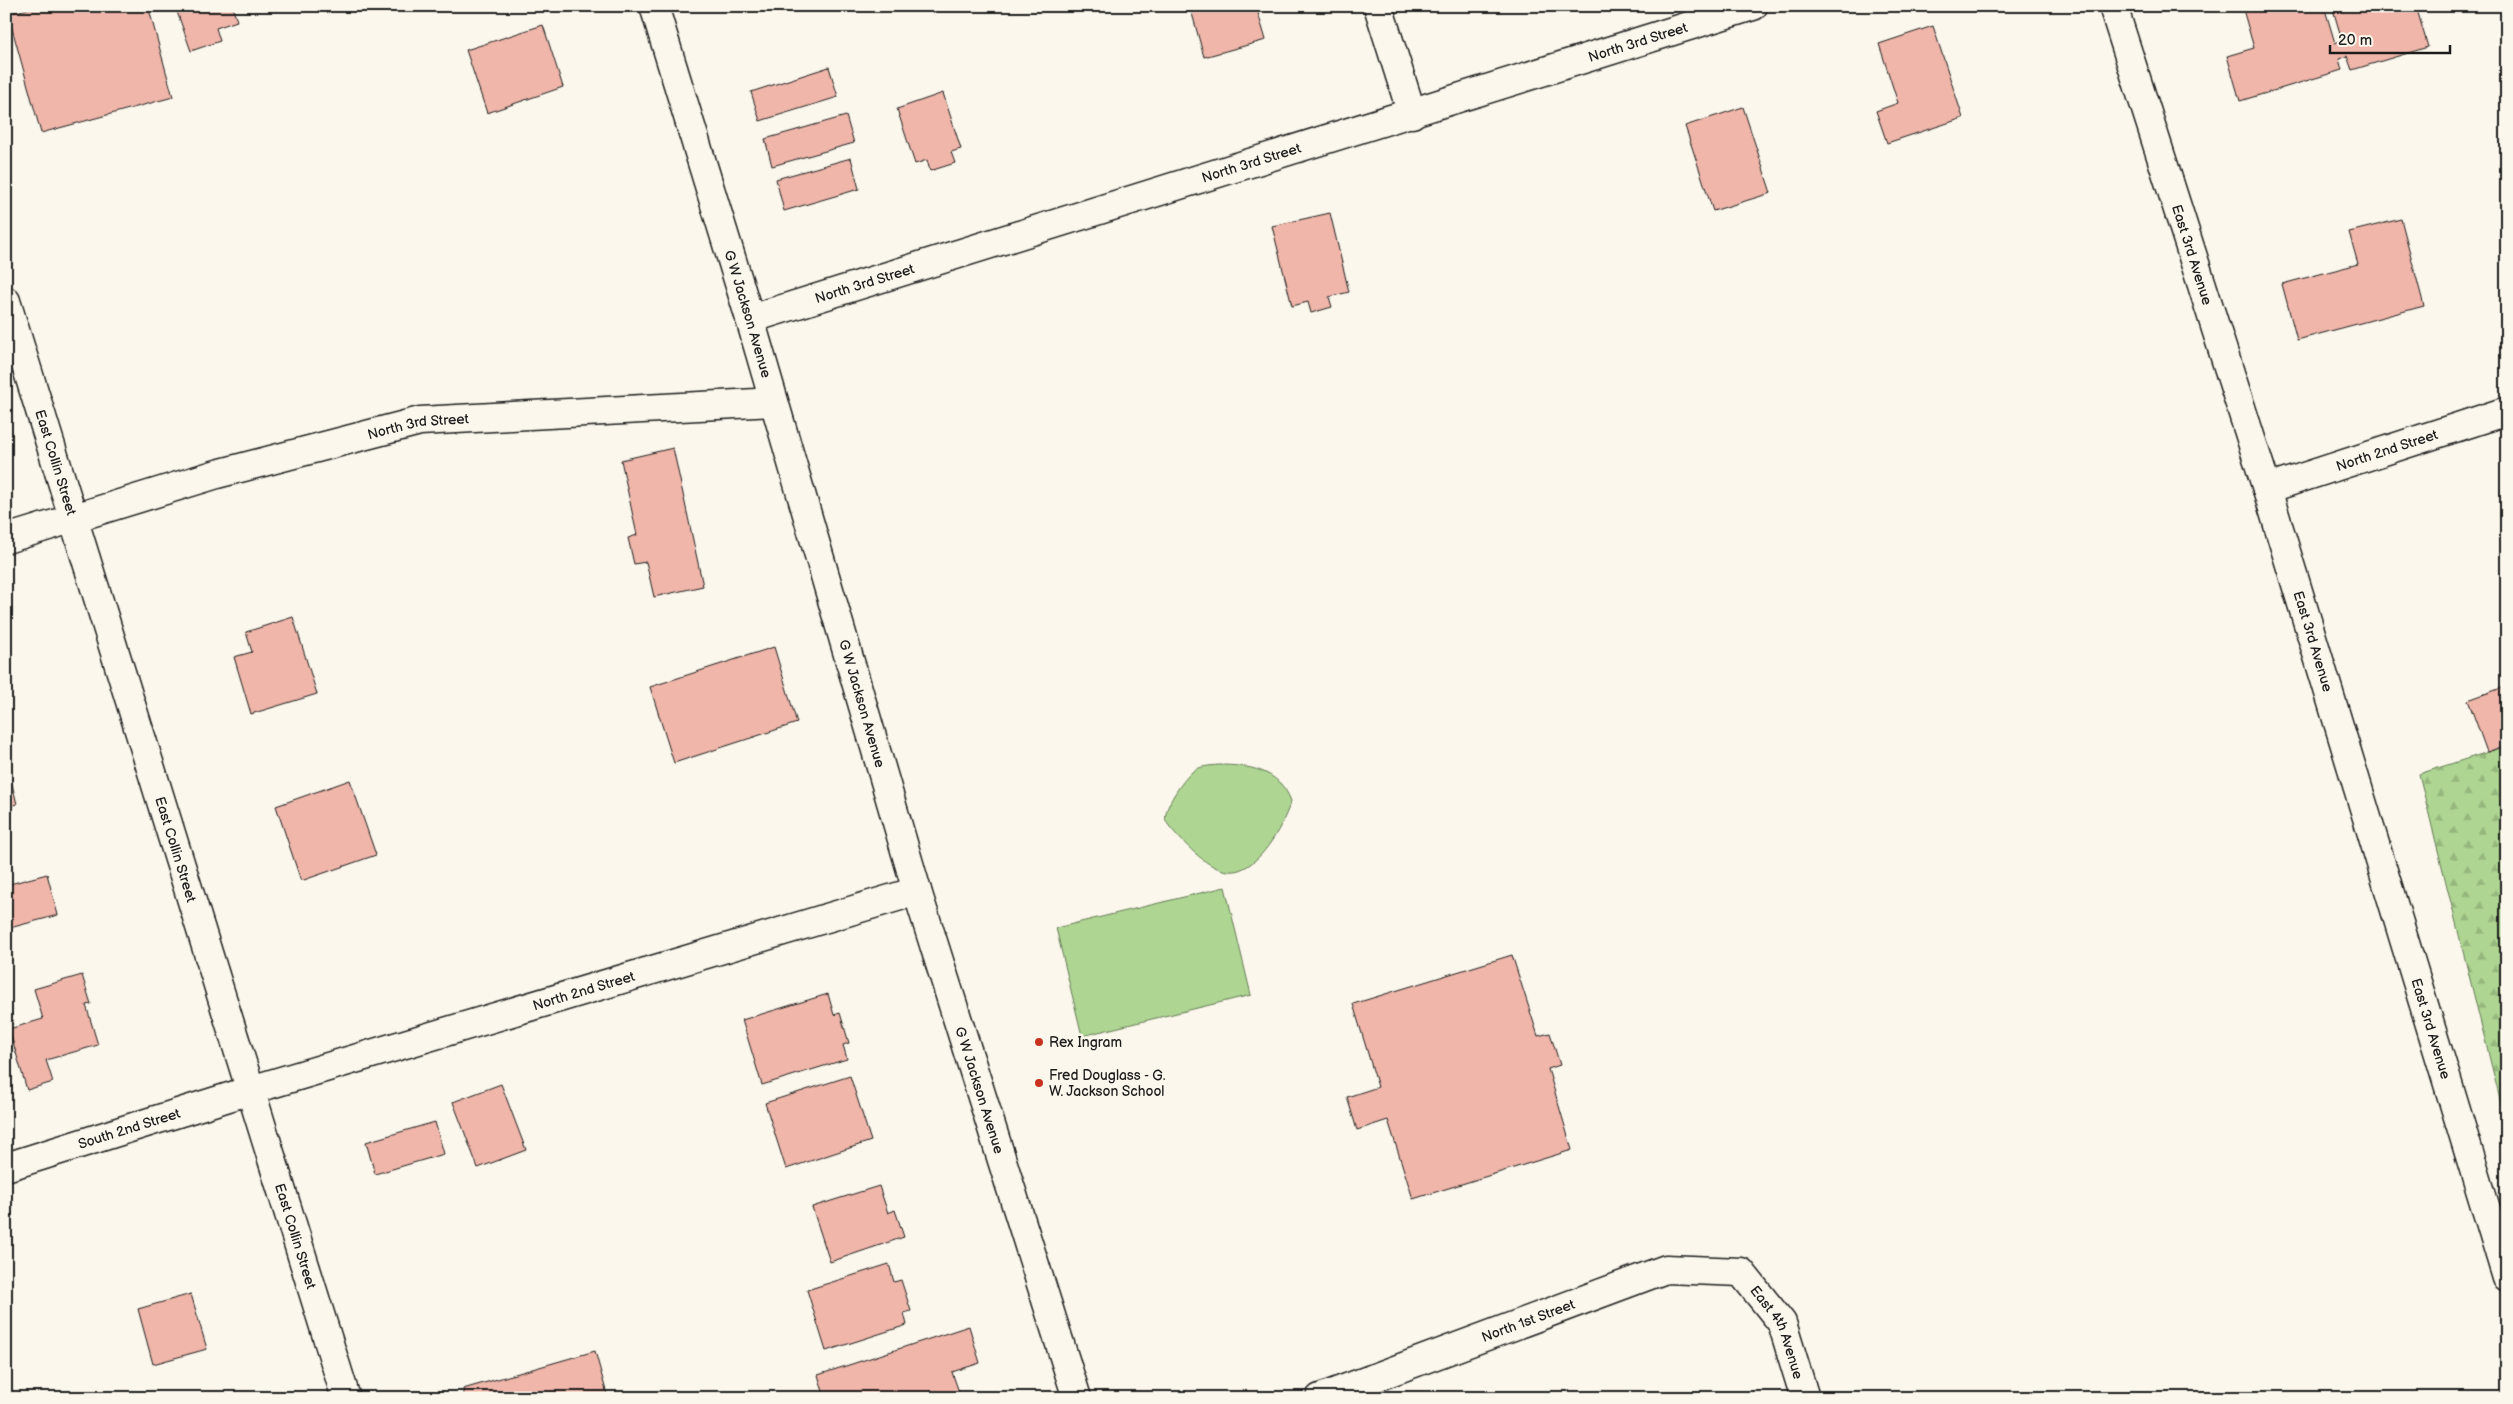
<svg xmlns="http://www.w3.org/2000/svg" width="2513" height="1404" font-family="'Balsamiq Sans',sans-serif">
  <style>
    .green { fill: #aed692; stroke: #657957 }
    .forest { fill: url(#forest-firs); stroke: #657957 }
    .building { fill: #f0b6aa; stroke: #1c1c1c }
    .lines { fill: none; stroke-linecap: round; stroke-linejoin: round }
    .minor-casing { stroke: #1c1c1c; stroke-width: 31 }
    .tertiary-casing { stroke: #1c1c1c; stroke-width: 31 }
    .minor { stroke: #fbf7ec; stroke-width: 28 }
    .tertiary { stroke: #fbf7ec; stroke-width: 28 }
    .poi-dot { fill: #c8321e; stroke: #fbf7ec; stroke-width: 2 }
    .labels { text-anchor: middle; stroke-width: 5; stroke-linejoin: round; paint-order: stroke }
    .street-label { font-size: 14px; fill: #1c1c1c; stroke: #fbf7ec }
    .poi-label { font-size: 14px; fill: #1c1c1c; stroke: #fbf7ec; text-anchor: start }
  </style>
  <defs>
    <pattern id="forest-firs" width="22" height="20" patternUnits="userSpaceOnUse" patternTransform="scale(1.25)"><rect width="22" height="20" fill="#aed692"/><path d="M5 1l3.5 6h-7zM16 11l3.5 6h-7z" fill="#95b77d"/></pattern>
  </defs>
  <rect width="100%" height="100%" fill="#fbf7ec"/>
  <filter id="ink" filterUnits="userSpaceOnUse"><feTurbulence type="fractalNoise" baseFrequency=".02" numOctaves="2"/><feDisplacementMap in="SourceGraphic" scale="10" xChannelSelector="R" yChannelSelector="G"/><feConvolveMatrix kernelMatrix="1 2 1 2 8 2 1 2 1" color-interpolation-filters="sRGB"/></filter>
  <g filter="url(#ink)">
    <path class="green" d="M1218,765c30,0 61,4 73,36 -7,22 -27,61 -52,69 -16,5 -33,-7 -44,-17 -7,-6 -26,-25 -29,-32 -4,-12 17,-41 26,-49 7,-6 17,-6 26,-7z
      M1225,887l26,108 -169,41 -26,-108z"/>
    <path class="forest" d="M2507,746v373l-2,1 -86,-346z"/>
    <path class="building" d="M39,6h109l25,91 -132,36 -33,-119z
      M175,6h57l5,15 -21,7 4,13 -29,10z
      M1190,6h66l10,34 -62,17z
      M2242,6h82l11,37 7,-3 -10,-34h84l12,41 -76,23 -5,-14 -8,3 3,11 -102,31 -13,-45 27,-8z
      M543,25l20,62 -76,26 -21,-63z
      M1933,26l30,92 -76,25 -11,-32 22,-8 -19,-59z
      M829,67l9,30 -78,24 -9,-29z
      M943,93l18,56 -10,3 4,11 -25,8 -3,-11 -12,4 -18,-55z
      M1743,107l28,86 -58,18 -28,-85z
      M846,116l8,27 -82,23 -7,-27z
      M851,158l8,31 -75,22 -8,-32z
      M1330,213l19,79 -20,5 3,10 -21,6 -3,-11 -16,4 -20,-80z
      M2401,219l23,87 -127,34 -15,-56 76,-20 -9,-32z
      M673,448l30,138 -49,11 -8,-35 -12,2 -6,-26 9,-3 -16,-75z
      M293,617l24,77 -66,20 -17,-57 18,-5 -6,-20z
      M774,647l23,76 -123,40 -24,-76z
      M2507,686v59l-20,7 -19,-52z
      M6,760l11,44 -11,3z
      M350,780l26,75 -75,26 -25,-75z
      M47,874l11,41 -52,14v-44z
      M1512,955l26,81 12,-3 10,32 -12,4 24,81 -159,49 -25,-79 -31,10 -10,-33 31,-10 -25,-83z
      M82,975l9,29 -5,1 12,40 -52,15 7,22 -26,8 -18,-61 34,-10 -9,-30z
      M828,994l6,21 6,-2 9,30 -6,2 4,14 -85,26 -20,-65z
      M850,1076l21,65 -85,28 -21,-66z
      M501,1084l25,66 -48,18 -25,-66z
      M435,1122l9,32 -69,20 -9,-32z
      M879,1186l9,27 7,-3 9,27 -74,25 -18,-55z
      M889,1264l5,18 7,-2 10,31 -7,2 3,12 -81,26 -19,-61z
      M191,1294l16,55 -54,15 -15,-55z
      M969,1326l11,37 -28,9 9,26h-136l-7,-23z
      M595,1351l13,47h-143l-2,-9z"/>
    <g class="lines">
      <defs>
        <g id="minor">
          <path d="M1378,6l34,108"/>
          <path id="s1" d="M2113,6l154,483 240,789"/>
          <path id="s2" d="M6,301l340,1097"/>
          <path id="s3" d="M750,319l1003,-313"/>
          <path id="s4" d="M2267,489l240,-78"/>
          <path id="s5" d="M6,539l211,-65 203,-53 353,-19"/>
          <path id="s6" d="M1320,1398l346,-129 75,3 41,51 23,75"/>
        </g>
        <g id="tertiary">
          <path id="s7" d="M654,6l96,313 167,572 160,507"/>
          <path id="s8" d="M6,1167l245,-77 666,-199"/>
        </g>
      </defs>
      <use href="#minor" class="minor-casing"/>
      <use href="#tertiary" class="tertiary-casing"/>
      <use href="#minor" class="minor"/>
      <use href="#tertiary" class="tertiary"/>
    </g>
  </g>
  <g class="poi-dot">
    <circle cx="1039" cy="1042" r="5"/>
    <circle cx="1039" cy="1083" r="5"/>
  </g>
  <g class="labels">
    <g class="street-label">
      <text dy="5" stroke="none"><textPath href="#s3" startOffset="930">North 3rd Street</textPath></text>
      <text dy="5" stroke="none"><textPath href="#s3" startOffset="525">North 3rd Street</textPath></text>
      <text dy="5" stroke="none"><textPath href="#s1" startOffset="261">East 3rd Avenue</textPath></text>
      <text dy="5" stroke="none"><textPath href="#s3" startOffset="120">North 3rd Street</textPath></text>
      <text dy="5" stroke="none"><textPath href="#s7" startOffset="322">G W Jackson Avenue</textPath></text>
      <text dy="5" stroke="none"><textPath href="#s5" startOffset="428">North 3rd Street</textPath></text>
      <text dy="5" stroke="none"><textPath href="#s4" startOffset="126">North 2nd Street</textPath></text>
      <text dy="5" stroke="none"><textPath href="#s2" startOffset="169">East Collin Street</textPath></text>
      <text dy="5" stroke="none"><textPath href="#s1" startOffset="666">East 3rd Avenue</textPath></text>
      <text dy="5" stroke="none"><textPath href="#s7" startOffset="728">G W Jackson Avenue</textPath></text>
      <text dy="5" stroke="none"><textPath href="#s2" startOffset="574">East Collin Street</textPath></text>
      <text dy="5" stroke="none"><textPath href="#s8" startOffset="604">North 2nd Street</textPath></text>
      <text dy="5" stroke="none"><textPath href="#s1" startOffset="1071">East 3rd Avenue</textPath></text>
      <text dy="5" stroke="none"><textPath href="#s7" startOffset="1132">G W Jackson Avenue</textPath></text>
      <text dy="5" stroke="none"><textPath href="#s8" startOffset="129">South 2nd Street</textPath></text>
      <text dy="5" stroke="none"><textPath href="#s2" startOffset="979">East Collin Street</textPath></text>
      <text dy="5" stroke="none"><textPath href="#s6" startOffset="222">North 1st Street</textPath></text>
      <text dy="5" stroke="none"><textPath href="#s6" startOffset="516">East 4th Avenue</textPath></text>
    </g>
    <g class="poi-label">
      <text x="1049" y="1047">Rex Ingram</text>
      <text x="1049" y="1080">Fred Douglass - G.<tspan x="1049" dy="16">W. Jackson School</tspan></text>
    </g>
  </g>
  <rect width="2513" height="1404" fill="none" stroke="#fbf7ec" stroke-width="25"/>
  <rect x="12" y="12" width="2488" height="1379" fill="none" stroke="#1c1c1c" stroke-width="2" filter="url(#ink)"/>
  <path d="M2330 45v8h120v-8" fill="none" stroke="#1c1c1c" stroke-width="2.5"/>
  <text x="2338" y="45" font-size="15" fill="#1c1c1c" stroke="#fbf7ec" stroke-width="4" paint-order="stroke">20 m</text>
</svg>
